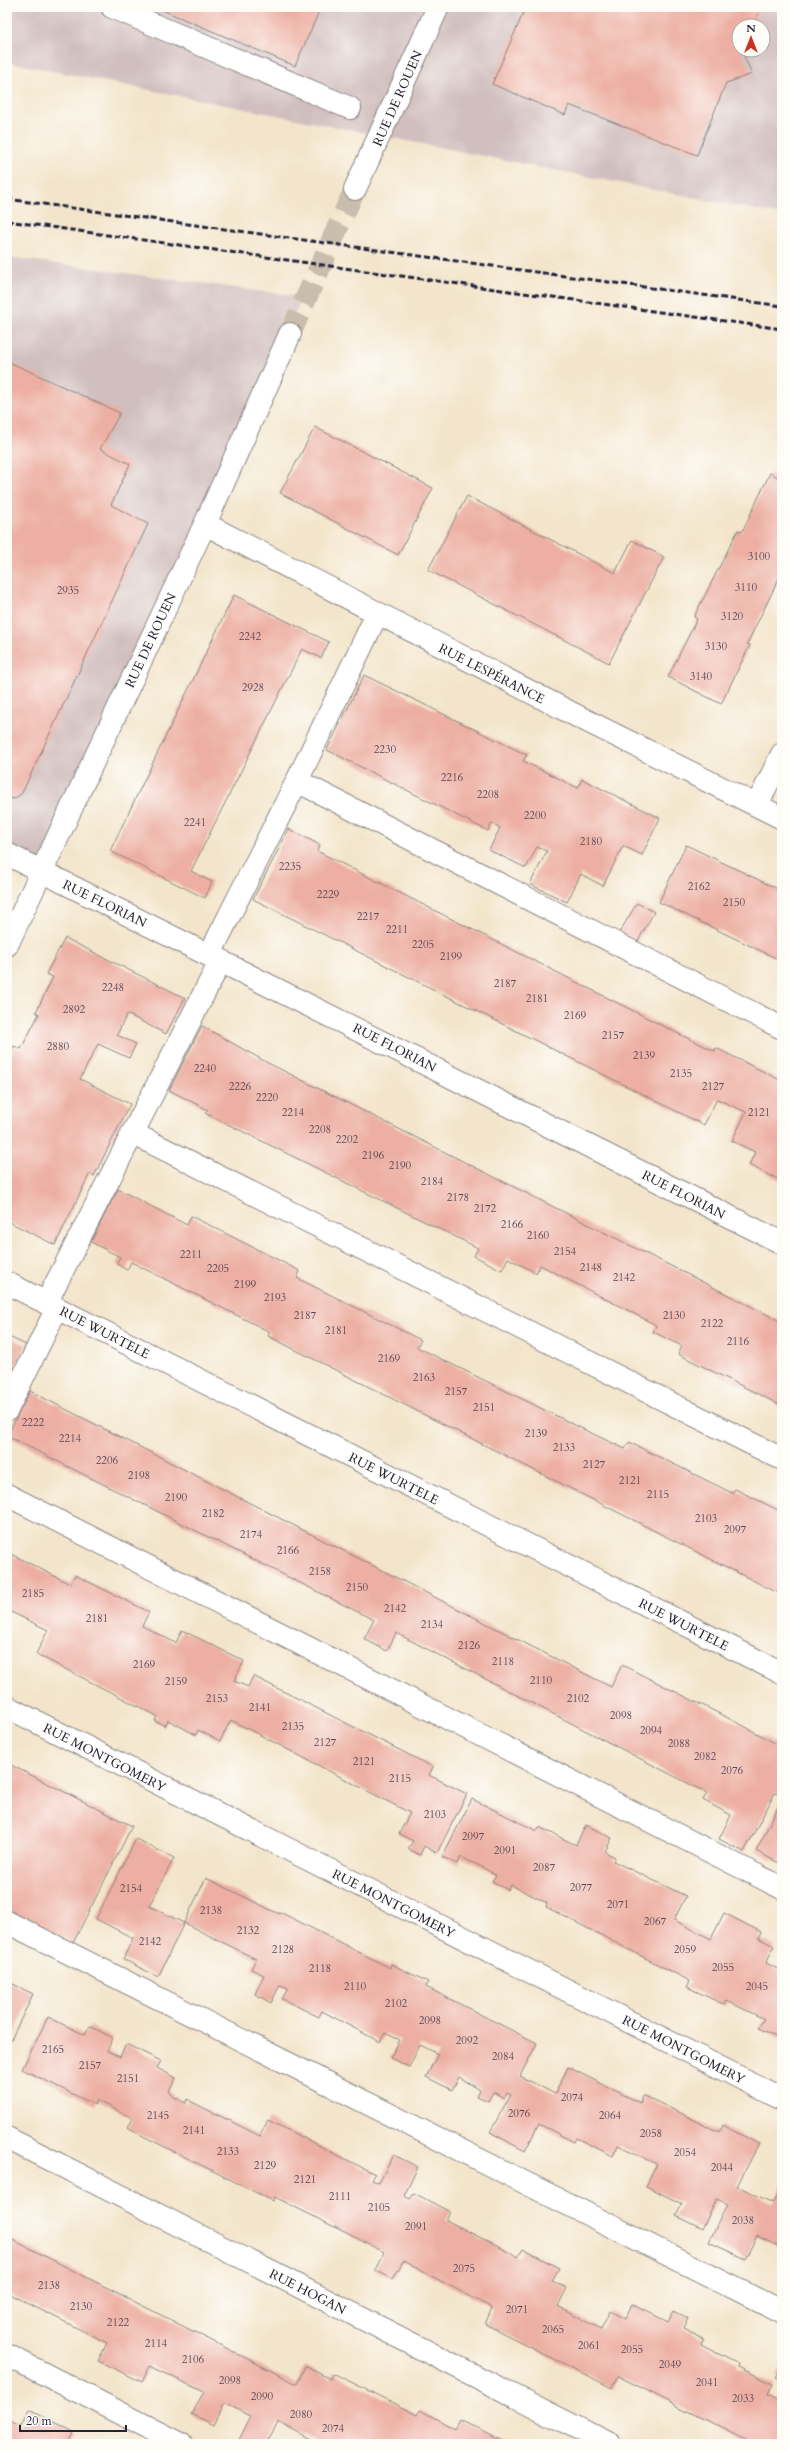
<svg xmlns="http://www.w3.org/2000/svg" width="789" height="2451" font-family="Cardo,serif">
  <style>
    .industrial { fill: #d1bfbf; fill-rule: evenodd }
    .building { fill: #edafa3 }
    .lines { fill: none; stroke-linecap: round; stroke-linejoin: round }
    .minor-tunnel { stroke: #c9beae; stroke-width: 22; stroke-dasharray: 22 11; stroke-linecap: butt }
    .minor-casing { stroke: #8a8483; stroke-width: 24 }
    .minor { stroke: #fff; stroke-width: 22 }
    .rail { stroke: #22223b; stroke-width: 3; stroke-dasharray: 6 3; stroke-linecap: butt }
    .labels { text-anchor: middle; stroke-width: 3; stroke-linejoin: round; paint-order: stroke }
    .number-label { font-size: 11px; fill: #554555 }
    .street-label { font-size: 13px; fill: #22223b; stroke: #fdfcf7 }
  </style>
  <rect width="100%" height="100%" fill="#fdfcf7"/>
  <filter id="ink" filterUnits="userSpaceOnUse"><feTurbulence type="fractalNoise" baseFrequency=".025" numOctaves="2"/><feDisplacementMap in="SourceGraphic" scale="8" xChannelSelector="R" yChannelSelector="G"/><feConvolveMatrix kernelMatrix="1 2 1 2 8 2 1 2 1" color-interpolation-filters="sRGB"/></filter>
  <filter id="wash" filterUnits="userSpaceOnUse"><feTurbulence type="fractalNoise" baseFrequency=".012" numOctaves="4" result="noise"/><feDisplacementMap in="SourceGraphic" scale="16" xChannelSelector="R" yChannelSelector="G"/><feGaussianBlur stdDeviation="0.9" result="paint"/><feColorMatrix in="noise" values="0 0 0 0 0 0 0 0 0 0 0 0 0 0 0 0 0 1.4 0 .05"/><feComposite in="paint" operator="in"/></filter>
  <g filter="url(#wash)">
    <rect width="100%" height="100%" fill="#f3e5cb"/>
    <path class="industrial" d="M7,7h775v208l-775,-153zM739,26h24v24h-24z
      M7,257l295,40 -97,227 -163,348 -35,-20z"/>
    <g id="blocks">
      <path class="building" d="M155,7h166l-26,59z
        M526,7h235l-8,19h-14v24h4l-1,2 10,22 -26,9 -29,72 -128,-50 -4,10 -73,-31z
        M7,361l113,52 -20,36 30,15 -19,41 37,19 -126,269 -8,6 -7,-2z
        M315,427l118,61 -35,67 -118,-62z
        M770,473l12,6v93l-35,72 3,1 -29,59 -53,-27 29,-58 -3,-2 44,-87 4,2z
        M467,496l148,77 17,-33 32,17 -55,106 -181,-93z
        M234,595l95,47 -8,16 -19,-9 -111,222 21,11 -7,16 -95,-47z
        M364,675l163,80 -4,6 55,27 4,-9 78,39 -18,37 -19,-9 -20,40 -22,-12 -14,28 -37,-18 17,-33 -10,-4 -11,21 -37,-18 11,-22 -8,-5 -4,8 -161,-81z
        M289,829l31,16 -3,6 362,183 36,17 1,-3 66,33v100l-33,-16 6,-13 -23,-11 14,-29 -29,-13 -13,26 -451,-226z
        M686,845l96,46v70l-123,-59z
        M637,903l17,9 -17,31 -18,-10z
        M65,938l120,60 -19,36 -39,-20 -10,21 19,9 -7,14 -31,-14 -18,35 50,25 -36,72 -4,-3 -35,72 -48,-24v-162l7,-13 7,3 18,-35 -3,-2 17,-35 -7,-3z
        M202,1026l64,36 516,260v84l-104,-52 4,-8 -29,-14 3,-7 -116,-60 -4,8 -28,-15 -6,12 -28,-14 4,-8 -273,-135 3,-3 -39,-20z
        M118,1189l69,36 4,-9 109,55 -3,7 124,62 -4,7 172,85 36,17 4,-7 103,51 3,-4 47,23v83l-514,-259 2,-4 -139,-70 -4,8 -11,-6 4,-7 -29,-15z
        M7,1336l19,9 -13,29 -6,-3z
        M30,1391l581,296 11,-22 120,60 40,22v49l-7,-3 -31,59 -25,-13 12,-24 -28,-15 4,-7 -311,-160 -9,18 -23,-12 10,-19 -367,-184z
        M7,1552l63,32 5,-9 74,37 -7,14 34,17 6,-13 62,31 -10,20 14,6 5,-11 180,91 -4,8 38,19 -30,59 -13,-7 -4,9 -12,-6 5,-8 -14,-7 11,-21 -179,-93 -11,21 -22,-11 -2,5 -28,-15 -3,6 -10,-5 2,-5 -121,-62 12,-24 -41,-20z
        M7,1763l125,63 -59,117 -66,-33z
        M472,1799l65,32 2,-4 37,18 10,-20 26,13 -7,14 10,5 -2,4 73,35 -12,24 37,19 13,-26 37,19 -3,6 16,8 -8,17 16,8v68l-24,-11 6,-9 -37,-18 -2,4 -38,-18 3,-6 -144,-74 1,-4 -36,-18 -3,5 -16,-9 4,-6 -16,-9 -19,-9 -3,7 -16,-7z
        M782,1799v59l-3,5 -23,-12z
        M136,1839l38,19 -25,48 35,17 -26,54 -35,-18 10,-21 -37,-19z
        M206,1878l73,36 1,-2 110,56 1,-4 37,18 -2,5 111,56 -17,33 35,18 13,-27 72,36 3,-8 76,37 3,-7 37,19 -22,42 36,17 9,-18v63l-25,-12 -12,23 -36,-17 18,-38 -10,-5 -15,30 -26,-13 6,-12 -36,-18 11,-22 -39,-19 -5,11 -37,-18 -2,4 -35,-18 -14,27 -35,-19 21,-38 -4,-2 -3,6 -11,-6 -5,9 -11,-5 3,-6 -21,-13 -7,13 -26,-13 12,-23 -18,-9 -11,22 -19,-9 10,-18 -15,-7 -5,9 -58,-31 -3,6 -37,-18 6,-11 -8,-3 -9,18 -16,-9 9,-19 -13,-6 5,-10 -72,-36z
        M7,1981l26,13 -26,54z
        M48,2017l37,18 5,-9 23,12 -6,13 13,6 6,-13 35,17 -4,7 19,10 -7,13 5,6 12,6 2,-3 72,36 8,-16 107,54 -3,6 7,3 15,-28 24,12 -14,29 6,3 4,-6 36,19 -4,8 72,37 5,-8 36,19 -7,13 15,7 -9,18 43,23 9,-18 15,8 7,-15 36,18 6,-11 14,7 -5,11 21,10 -3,5 37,19 -1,4 36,17 -5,11 14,7v42h-39l2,-4 -127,-64 -6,12 -127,-64 7,-16 -89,-47 -10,18 -18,-9 9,-18 -109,-55 -2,4 -146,-73 5,-10 -35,-18 -2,5 -73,-36z
        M7,2237l290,147 8,-18 25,13 3,-6 84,42 3,-5 35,19 5,-9 48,24h-193l-2,-1 2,-2 -37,-19 -12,22h-23l-5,-2 13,-26 -27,-13 -11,22 -22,-11 13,-22 -54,-26 -8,16 -44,-21 9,-18 -100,-50z
        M782,2367v13l-6,-3z
        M29,2409l45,23 -7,12h-60v-24l14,6z"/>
    </g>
  </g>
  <g filter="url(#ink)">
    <use href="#blocks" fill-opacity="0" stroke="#8a8483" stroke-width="1"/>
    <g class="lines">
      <path class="minor-tunnel" d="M290,334l65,-145"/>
      <defs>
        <path id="minor" d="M112,7l238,101
          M355,189l83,-182
          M205,524l374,193 203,101
          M297,781l485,247
          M757,805l25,-51
          M7,854l775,389
          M7,945l198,-421 85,-190
          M210,954l87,-173 80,-167
          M132,1133l650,326
          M7,1283l775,390
          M46,1303l175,-343
          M7,1410l50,-102
          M7,1495l775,393
          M7,1707l775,392
          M7,1922l775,390
          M7,2138l602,306
          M7,2355l174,89"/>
      </defs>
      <use href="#minor" class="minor-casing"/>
      <use href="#minor" class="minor"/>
      <path class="rail" d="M7,199l775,107
        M7,221l775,108"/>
    </g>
  </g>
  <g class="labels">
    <g class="number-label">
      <text x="759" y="560">3100</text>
      <text x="746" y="591">3110</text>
      <text x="68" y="594">2935</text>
      <text x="732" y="620">3120</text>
      <text x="250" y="640">2242</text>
      <text x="716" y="650">3130</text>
      <text x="701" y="680">3140</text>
      <text x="253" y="691">2928</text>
      <text x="385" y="753">2230</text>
      <text x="452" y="781">2216</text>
      <text x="488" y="798">2208</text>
      <text x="535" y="819">2200</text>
      <text x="195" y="826">2241</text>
      <text x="591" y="845">2180</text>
      <text x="290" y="870">2235</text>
      <text x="699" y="890">2162</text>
      <text x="328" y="898">2229</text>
      <text x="734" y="906">2150</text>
      <text x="368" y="920">2217</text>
      <text x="397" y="933">2211</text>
      <text x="423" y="948">2205</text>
      <text x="451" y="960">2199</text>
      <text x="505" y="987">2187</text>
      <text x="113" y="991">2248</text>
      <text x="537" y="1002">2181</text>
      <text x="74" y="1013">2892</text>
      <text x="575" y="1019">2169</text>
      <text x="613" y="1039">2157</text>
      <text x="58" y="1050">2880</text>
      <text x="644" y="1059">2139</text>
      <text x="205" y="1072">2240</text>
      <text x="681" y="1077">2135</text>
      <text x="240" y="1090">2226</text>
      <text x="713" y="1090">2127</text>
      <text x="267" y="1101">2220</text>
      <text x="293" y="1116">2214</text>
      <text x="759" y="1116">2121</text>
      <text x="320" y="1133">2208</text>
      <text x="347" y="1143">2202</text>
      <text x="373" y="1159">2196</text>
      <text x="400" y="1169">2190</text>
      <text x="432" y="1185">2184</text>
      <text x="458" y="1201">2178</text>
      <text x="485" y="1212">2172</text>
      <text x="512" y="1228">2166</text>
      <text x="538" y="1239">2160</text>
      <text x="565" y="1255">2154</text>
      <text x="191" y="1258">2211</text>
      <text x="591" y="1271">2148</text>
      <text x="218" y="1272">2205</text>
      <text x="624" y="1281">2142</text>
      <text x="245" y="1288">2199</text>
      <text x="275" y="1301">2193</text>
      <text x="305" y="1319">2187</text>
      <text x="674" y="1319">2130</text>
      <text x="712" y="1327">2122</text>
      <text x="336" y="1334">2181</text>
      <text x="738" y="1345">2116</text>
      <text x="389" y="1362">2169</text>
      <text x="424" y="1381">2163</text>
      <text x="456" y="1395">2157</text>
      <text x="484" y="1411">2151</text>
      <text x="33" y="1426">2222</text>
      <text x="536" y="1437">2139</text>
      <text x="70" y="1442">2214</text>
      <text x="564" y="1451">2133</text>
      <text x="107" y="1464">2206</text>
      <text x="594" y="1468">2127</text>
      <text x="139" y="1479">2198</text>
      <text x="630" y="1484">2121</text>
      <text x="658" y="1498">2115</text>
      <text x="176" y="1501">2190</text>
      <text x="213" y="1517">2182</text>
      <text x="706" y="1522">2103</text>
      <text x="735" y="1533">2097</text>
      <text x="251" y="1538">2174</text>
      <text x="288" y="1554">2166</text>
      <text x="320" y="1575">2158</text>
      <text x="357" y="1591">2150</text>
      <text x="33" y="1597">2185</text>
      <text x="395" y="1612">2142</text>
      <text x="97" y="1622">2181</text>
      <text x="432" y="1628">2134</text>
      <text x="469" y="1649">2126</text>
      <text x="503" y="1665">2118</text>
      <text x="144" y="1668">2169</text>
      <text x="541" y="1684">2110</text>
      <text x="176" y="1685">2159</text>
      <text x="217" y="1702">2153</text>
      <text x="578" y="1702">2102</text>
      <text x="260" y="1711">2141</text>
      <text x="621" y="1719">2098</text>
      <text x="293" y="1730">2135</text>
      <text x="651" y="1734">2094</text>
      <text x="325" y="1746">2127</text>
      <text x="679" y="1747">2088</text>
      <text x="705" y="1760">2082</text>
      <text x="364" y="1765">2121</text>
      <text x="732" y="1774">2076</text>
      <text x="400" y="1782">2115</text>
      <text x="435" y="1818">2103</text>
      <text x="473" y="1840">2097</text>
      <text x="505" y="1854">2091</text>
      <text x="544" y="1871">2087</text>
      <text x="581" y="1891">2077</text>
      <text x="131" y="1892">2154</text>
      <text x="618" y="1908">2071</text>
      <text x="211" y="1914">2138</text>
      <text x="655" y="1925">2067</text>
      <text x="248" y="1934">2132</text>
      <text x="150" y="1945">2142</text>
      <text x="283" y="1953">2128</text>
      <text x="685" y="1953">2059</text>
      <text x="723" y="1971">2055</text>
      <text x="320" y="1972">2118</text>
      <text x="355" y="1990">2110</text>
      <text x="757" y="1990">2045</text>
      <text x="396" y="2007">2102</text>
      <text x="430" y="2024">2098</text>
      <text x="467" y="2044">2092</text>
      <text x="53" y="2053">2165</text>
      <text x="503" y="2060">2084</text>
      <text x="90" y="2069">2157</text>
      <text x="128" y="2082">2151</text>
      <text x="572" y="2101">2074</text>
      <text x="519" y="2117">2076</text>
      <text x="158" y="2119">2145</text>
      <text x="610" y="2119">2064</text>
      <text x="194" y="2134">2141</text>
      <text x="651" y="2137">2058</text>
      <text x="228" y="2155">2133</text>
      <text x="685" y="2156">2054</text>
      <text x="265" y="2169">2129</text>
      <text x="722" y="2171">2044</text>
      <text x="305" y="2183">2121</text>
      <text x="340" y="2200">2111</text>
      <text x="379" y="2211">2105</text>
      <text x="743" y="2224">2038</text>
      <text x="416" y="2230">2091</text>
      <text x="464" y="2272">2075</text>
      <text x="49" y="2289">2138</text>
      <text x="81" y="2310">2130</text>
      <text x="517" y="2313">2071</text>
      <text x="118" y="2326">2122</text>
      <text x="553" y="2333">2065</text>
      <text x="156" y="2347">2114</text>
      <text x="589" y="2349">2061</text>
      <text x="632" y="2353">2055</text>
      <text x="193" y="2363">2106</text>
      <text x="670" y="2368">2049</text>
      <text x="230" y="2384">2098</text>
      <text x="707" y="2386">2041</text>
      <text x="262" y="2400">2090</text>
      <text x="743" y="2402">2033</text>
      <text x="301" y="2418">2080</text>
      <text x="333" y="2432">2074</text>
    </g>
    <g class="street-label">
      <text transform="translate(397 98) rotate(-66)" y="5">RUE DE ROUEN</text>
      <text transform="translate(150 640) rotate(-65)" y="5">RUE DE ROUEN</text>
      <text transform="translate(492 673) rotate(27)" y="5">RUE LESPÉRANCE</text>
      <text transform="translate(105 903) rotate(26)" y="5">RUE FLORIAN</text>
      <text transform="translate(395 1047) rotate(27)" y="5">RUE FLORIAN</text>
      <text transform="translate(684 1194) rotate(27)" y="5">RUE FLORIAN</text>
      <text transform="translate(105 1332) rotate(27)" y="5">RUE WURTELE</text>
      <text transform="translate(394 1478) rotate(27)" y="5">RUE WURTELE</text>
      <text transform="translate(684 1624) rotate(27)" y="5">RUE WURTELE</text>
      <text transform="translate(105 1757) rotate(27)" y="5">RUE MONTGOMERY</text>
      <text transform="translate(394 1903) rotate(27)" y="5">RUE MONTGOMERY</text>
      <text transform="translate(684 2049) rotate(27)" y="5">RUE MONTGOMERY</text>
      <text transform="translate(308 2291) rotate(27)" y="5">RUE HOGAN</text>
    </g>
  </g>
  <rect width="789" height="2451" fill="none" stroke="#fdfcf7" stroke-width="24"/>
  <g transform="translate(751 38)"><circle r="19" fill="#fdfcf7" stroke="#a5a5ac"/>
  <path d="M0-3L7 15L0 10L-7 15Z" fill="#c8321e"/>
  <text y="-6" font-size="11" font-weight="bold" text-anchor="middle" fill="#22223b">N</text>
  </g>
  <path d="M20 2425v6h106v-6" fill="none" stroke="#22223b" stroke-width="2"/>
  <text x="26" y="2425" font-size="12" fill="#22223b" stroke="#fdfcf7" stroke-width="3" paint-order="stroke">20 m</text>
</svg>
